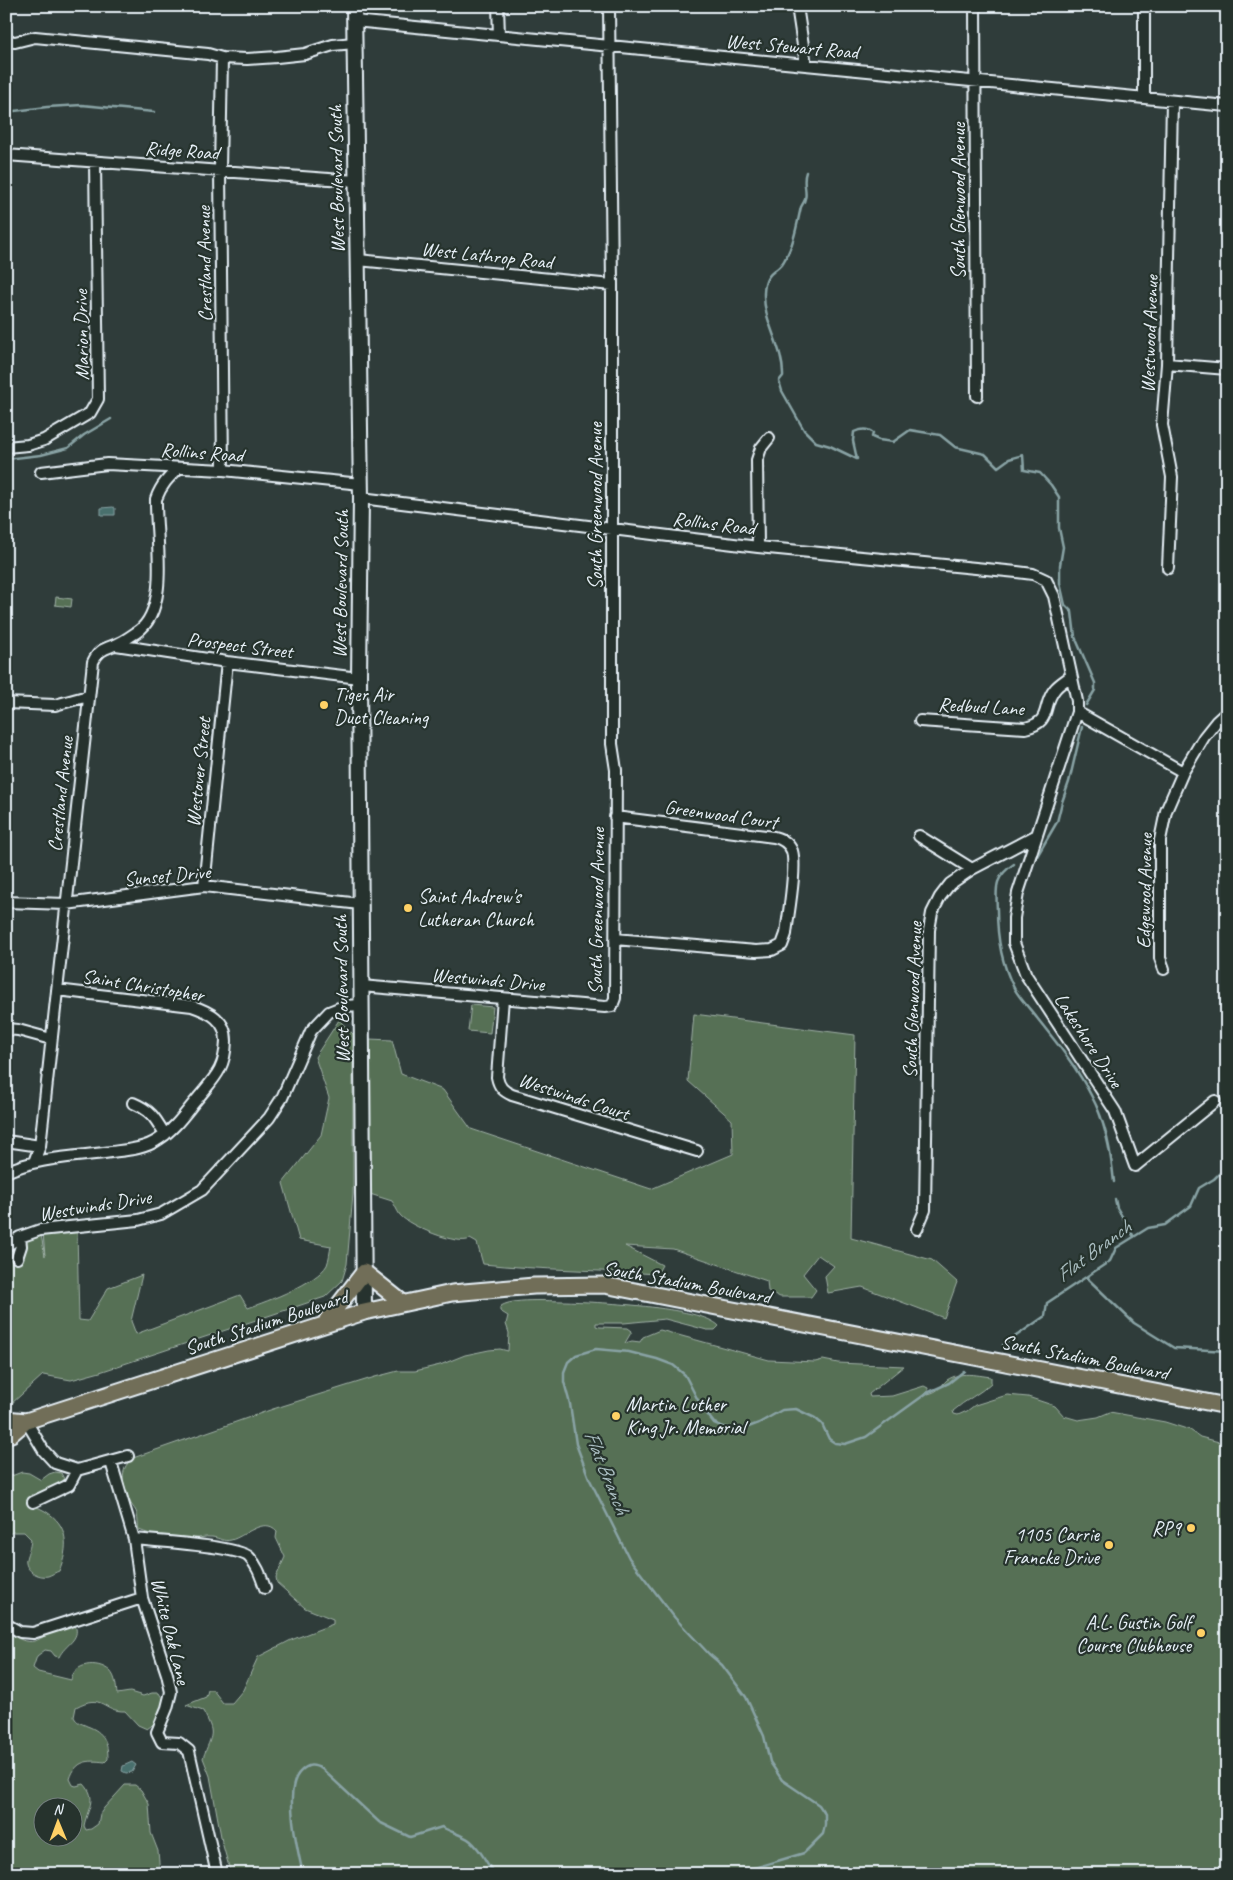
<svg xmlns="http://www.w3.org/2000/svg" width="1233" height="1880" font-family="Caveat,sans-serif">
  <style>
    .green { fill: #566f55; stroke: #9fb0a6; fill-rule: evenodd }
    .water { fill: #4a6f6d; stroke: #89a3a5 }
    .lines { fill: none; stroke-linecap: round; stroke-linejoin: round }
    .stream { stroke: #89a3a5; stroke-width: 2.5 }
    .street-casing { stroke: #e8f1f8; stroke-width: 14 }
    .secondary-casing { stroke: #e8f1f8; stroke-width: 18 }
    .primary-casing { stroke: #e8f1f8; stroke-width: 19 }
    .street { stroke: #26332d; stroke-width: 10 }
    .secondary { stroke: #26332d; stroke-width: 14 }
    .primary { stroke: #716e59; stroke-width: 15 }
    .poi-dot { fill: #ffd166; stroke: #26332d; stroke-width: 2 }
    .labels { text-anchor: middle; stroke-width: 4.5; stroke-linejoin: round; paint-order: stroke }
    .street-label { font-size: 20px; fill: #e8f1f8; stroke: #26332d }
    .poi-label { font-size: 20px; fill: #e8f1f8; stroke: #26332d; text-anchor: start }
    .water-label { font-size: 21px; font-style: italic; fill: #a9bdc0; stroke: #26332d }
  </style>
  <rect width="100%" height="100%" fill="#2f3c3a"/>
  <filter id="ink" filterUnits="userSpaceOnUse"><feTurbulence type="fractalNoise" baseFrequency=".02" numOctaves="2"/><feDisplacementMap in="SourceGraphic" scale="10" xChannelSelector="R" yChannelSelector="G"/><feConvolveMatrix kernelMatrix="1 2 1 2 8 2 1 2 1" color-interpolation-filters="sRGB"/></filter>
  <g filter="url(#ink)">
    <path class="green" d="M56,597l16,2 -1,8 -16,-2z
      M471,1005l22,2 -3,26 -22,-2z
      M694,1014l161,21 -4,203 81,22 25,22 -13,36 -82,-31 -34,6 -3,-17 9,-10 -16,-11 -15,19 13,16 -5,7h-31l-12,-6 -1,-10 -94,-32 -48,-3 37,19 -5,9c-58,-4 -116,-4 -174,-10l-6,-21 -7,-4c-12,7 -61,-13 -70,-24 -3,-4 -5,-10 -8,-14l-22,-7 -1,-155 23,1 9,34 42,16 28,39 180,60 82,-35 -1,-34 -44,-39z
      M339,1020l14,14v160l-6,70 -5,17 -17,16 -225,75 -29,8 -28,-5 -32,29 -5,1v-159l34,-16 5,26 -2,-23 34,-3 2,90 9,1 20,-33 34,-13 -11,46 5,13 104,-39 8,13c20,-7 69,-25 79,-43 2,-5 3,-14 4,-19l-32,-6 -16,-57 38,-48 8,-37 -14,-41z
      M564,1301c29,1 136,5 155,25l-4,4h-8l-42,-11 -41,4h-28v3l4,1 28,1 4,3 -7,12 7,-2 8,1 3,-5 17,-7 109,30 46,2 8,-2 15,3 66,3 -35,28 1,3 22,-1 32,-10 4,2v6c12,-3 11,-7 19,-14 14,-9 28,-5 44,-3v6c-11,11 -26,17 -38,28l1,3 4,1 9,-4 8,-6 32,-10 21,2 27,9 9,10 14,4 20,-3 12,-5 55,10 25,8 10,7 23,6h4v431h-996l-9,-32 -12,-66 -7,-18c9,-25 13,-23 0,-47l-17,-6 20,-8 2,-7h5l10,13h9l11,-13 15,-33 33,-17 42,-16v-5l-28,-11 -28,-25 -1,-6 9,-20 -9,-19 1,-7c-13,-15 -33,6 -46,9 -8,2 -11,-2 -19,-3 -7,-1 -15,2 -23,2 -16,2 -35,-3 -50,-9 -1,-5 -1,-10 -2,-16 -1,-4 -4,-7 -6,-10 -7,-16 -14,-34 2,-46l140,-49 102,-32 23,-6h17l25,-6 25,-10 24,-5 11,-1 8,2 1,-18 -3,-9 2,-8 -8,-5v-4c9,-9 50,-6 64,-6z
      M22,1472l7,1 12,7 8,-6 6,-2 6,1 3,6 -4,6 -32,16c5,5 10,6 17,10 24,14 24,36 14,60 -3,1 -8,4 -11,5 -10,2 -24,-6 -22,-17 2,-9 4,-9 5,-20l-7,-7h-11l-7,3v-57z
      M66,1625h9c6,15 -10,19 -16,32l-4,-1 -4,-5 -6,-1 -8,6 -4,12 5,4 33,8c3,-17 26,-20 39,-9 6,6 6,16 7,23l13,-2 13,4 9,-3h7l5,8c-4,12 -6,21 -17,28l-9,-4 -13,-14c-22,1 -22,-19 -49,-4l-2,10c3,6 7,6 13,9 17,6 21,16 21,33l-3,3c-17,-2 -29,-2 -35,17l3,6 3,1 8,-2c14,15 3,25 0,42l2,4 5,-1 7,-5 2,-10 4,-6 21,-23h10l6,5 8,14 2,29 7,18 2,23h-154v-244c31,25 33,3 60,-5zM42,1808h30v30h-30z"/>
    <path class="water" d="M113,507l2,1v7h-14v-7z
      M132,1762l4,3 -4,7 -6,1 -4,-2 1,-5z"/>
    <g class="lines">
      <path class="stream" d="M6,112l41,-5 35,-2 72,7
        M806,172c-5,13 5,22 -5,35 -4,17 -7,37 -16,52 -7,15 -20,10 -21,34 -1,29 20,55 19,83l-4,5 3,10 22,39 12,12 14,4 27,13 -4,-18 1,-9c6,-3 14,-4 19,1l-1,4 7,3 14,2 17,-12 30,5 15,12 30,7 13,13 11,-8 14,-4 1,15 16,3 11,12 8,12v31l4,19 -3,18v18l5,22 7,7 3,25 20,46v7l-9,15
        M6,459l35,-4 27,-7 16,-13 27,-16
        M1036,858l21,-36 5,-20 7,-20 13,-55
        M1014,864c-20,13 -18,24 -17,46 0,26 5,55 17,78 6,11 16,21 23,30 20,25 41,51 55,79 14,26 19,56 22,85
        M1115,1199l2,9 17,29
        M1087,1278l47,45 40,25 53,3
        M1003,1345l42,-29 2,-13 63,-42 6,-13 32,-20 17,-3 26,-19 8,-18 15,-9 13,-13
        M303,1874c-5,-22 -21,-87 -2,-103 7,-7 12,-7 21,-2l57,53 31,15 32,-10c7,4 14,6 22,10 13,5 22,25 30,37
        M734,1874l70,-21 19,-19 2,-9v-11l-6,-9 -37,-25 -12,-18 -6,-26 -18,-39 -24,-32 -13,-11 -34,-36 -46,-60 -40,-80 -13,-34 -6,-40 -6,-22v-10l4,-10 8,-7 20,-6 33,3 28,7 16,6 12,10 16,31 13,17 17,7 12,-1 16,-6 23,-13 14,-1 19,9 7,6 7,15 6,4 10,1 21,-7 61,-44 22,-10 15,-12"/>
      <defs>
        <path id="street" d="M498,6l1,29
          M797,6l9,59
          M975,6l2,390
          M1144,6v92
          M354,21l873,85
          M6,41l9,1 20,-5 173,17 14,4 25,1 30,-2 28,-3 28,-9 21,-2
          M222,58l-2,112 3,300
          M6,155l350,26
          M358,260l254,25
          M1167,364l60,5
          M6,447l22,-2 16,-5 46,-27 8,-14 -3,-237
          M41,472l66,-8 116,6 138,14
          M361,498l397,49 259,25 16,2 13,6 8,16 23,105v11l-40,123 -65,34 -22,15 -10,13 -8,16 -3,17 -4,280 -8,19
          M758,547l-1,-87 4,-12 8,-10
          M1168,568l4,-91 -10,-52 5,-61 5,-263
          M116,645l111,17 132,16
          M6,703l49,2 33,-9
          M1077,712l106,60
          M920,721l105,7c28,-6 16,-22 30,-39 4,-5 11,-9 16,-13
          M1037,835l-19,58 -4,25v25l12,32 89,136 20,55 80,-65
          M919,836l53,33
          M204,886l23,-224
          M6,902l60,2 138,-18 156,18
          M615,939l141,12 16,-1 10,-5 4,-11c2,-19 11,-66 6,-83 -3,-8 -10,-12 -18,-14l-159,-20
          M1164,969l-4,-11v-118l6,-29 17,-39 21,-35 12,-15 11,-10
          M361,986l244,21 7,-1 3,-8 1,-228 -4,-26v-459l-3,-279
          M503,998l-6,79c2,10 6,14 15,18l185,56
          M6,1029l12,1 33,9
          M133,1103c19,8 22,15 32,32
          M6,1141l34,5
          M34,1162l6,-16 53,-484c6,-13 12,-13 24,-18 6,-2 14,-8 20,-12 34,-23 18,-96 19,-133 5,-14 13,-22 23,-31
          M6,1172c32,-15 71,-15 105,-20 16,-2 34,-3 48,-13 16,-10 27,-27 39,-41 17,-21 27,-29 28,-57 0,-21 -16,-29 -34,-35l-135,-16
          M6,1246l14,-9 20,-7 98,-10 23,-6 41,-24 67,-72 13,-20 29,-67 18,-19 15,-6 17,-1
          M17,1258l4,-12 -1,-9
          M26,1421l18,30 11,12 22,7
          M111,1462l23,77 8,59 25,76 4,18 -4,16 -10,24 5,10 17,1 10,8 28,123
          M33,1502l36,-17 8,-15 51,-14
          M134,1539c20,2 104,7 115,18 9,9 12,20 16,31
          M6,1624l14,8 13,1 109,-35"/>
        <path id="secondary" d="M354,6l7,492 -2,180 5,634"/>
        <path id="primary" d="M326,1324l1,-4 37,-48 39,31
          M6,1419l20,2
          M6,1436l5,-2 15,-13 338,-109 88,-19 82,-7 70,-1 623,121"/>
      </defs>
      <use href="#street" class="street-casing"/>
      <use href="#secondary" class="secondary-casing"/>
      <use href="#primary" class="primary-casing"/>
      <use href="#street" class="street"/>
      <use href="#secondary" class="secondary"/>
      <use href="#primary" class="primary"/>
    </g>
  </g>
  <g class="poi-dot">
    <circle cx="324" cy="705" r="5"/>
    <circle cx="408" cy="908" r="5"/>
    <circle cx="616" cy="1416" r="5"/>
    <circle cx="1191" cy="1528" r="5"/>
    <circle cx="1109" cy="1545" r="5"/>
    <circle cx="1201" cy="1633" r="5"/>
  </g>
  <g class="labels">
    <g class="street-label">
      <text transform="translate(792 46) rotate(5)" y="7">West Stewart Road</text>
      <text transform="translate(182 150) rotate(4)" y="7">Ridge Road</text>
      <text transform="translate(336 179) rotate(-91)" y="7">West Boulevard South</text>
      <text transform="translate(958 201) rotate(-90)" y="7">South Glenwood Avenue</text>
      <text transform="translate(487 255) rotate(6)" y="7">West Lathrop Road</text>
      <text transform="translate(204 264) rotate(-91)" y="7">Crestland Avenue</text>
      <text transform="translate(1149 334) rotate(-88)" y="7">Westwood Avenue</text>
      <text transform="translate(81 335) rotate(-91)" y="7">Marion Drive</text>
      <text transform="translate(202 452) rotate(4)" y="7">Rollins Road</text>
      <text transform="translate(595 506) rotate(-90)" y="7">South Greenwood Avenue</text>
      <text transform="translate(714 523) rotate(7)" y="7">Rollins Road</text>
      <text transform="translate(340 584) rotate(-89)" y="7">West Boulevard South</text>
      <text transform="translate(240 645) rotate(7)" y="7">Prospect Street</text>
      <text transform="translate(981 706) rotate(3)" y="7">Redbud Lane</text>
      <text transform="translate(198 772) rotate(-84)" y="7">Westover Street</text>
      <text transform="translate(60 794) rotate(-84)" y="7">Crestland Avenue</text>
      <text transform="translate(721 814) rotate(8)" y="7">Greenwood Court</text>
      <text transform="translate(167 875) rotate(-5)" y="7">Sunset Drive</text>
      <text transform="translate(1144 891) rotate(-89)" y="7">Edgewood Avenue</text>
      <text transform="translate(596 911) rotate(-89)" y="7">South Greenwood Avenue</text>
      <text transform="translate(488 979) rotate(5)" y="7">Westwinds Drive</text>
      <text transform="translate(143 985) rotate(9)" y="7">Saint Christopher</text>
      <text transform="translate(341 989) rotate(-91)" y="7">West Boulevard South</text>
      <text transform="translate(912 1000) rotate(-88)" y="7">South Glenwood Avenue</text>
      <text transform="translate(1089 1040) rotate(57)" y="7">Lakeshore Drive</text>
      <text transform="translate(574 1096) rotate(18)" y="7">Westwinds Court</text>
      <text transform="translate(95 1205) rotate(-9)" y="7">Westwinds Drive</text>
      <text transform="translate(687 1282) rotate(10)" y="7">South Stadium Boulevard</text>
      <text transform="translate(266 1322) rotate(-18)" y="7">South Stadium Boulevard</text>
      <text transform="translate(1085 1357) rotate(11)" y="7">South Stadium Boulevard</text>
      <text transform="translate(171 1631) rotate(76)" y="7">White Oak Lane</text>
    </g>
    <g class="poi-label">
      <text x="334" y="701">Tiger Air<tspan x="334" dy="23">Duct Cleaning</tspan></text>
      <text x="418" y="903">Saint Andrew's<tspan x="418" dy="23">Lutheran Church</tspan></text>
      <text x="626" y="1411">Martin Luther<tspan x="626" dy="23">King Jr. Memorial</tspan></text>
      <text x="1181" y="1535" text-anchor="end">RP9</text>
      <text x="1099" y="1541" text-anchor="end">1105 Carrie<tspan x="1099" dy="23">Francke Drive</tspan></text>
      <text x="1191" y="1629" text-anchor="end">A.L. Gustin Golf<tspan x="1191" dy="23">Course Clubhouse</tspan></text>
    </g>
    <g class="water-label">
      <text transform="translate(1093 1251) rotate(-37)" y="7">Flat Branch</text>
      <text transform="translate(607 1472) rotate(68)" y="7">Flat Branch</text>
    </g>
  </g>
  <rect width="1233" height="1880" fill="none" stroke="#26332d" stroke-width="25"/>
  <rect x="12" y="12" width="1208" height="1855" fill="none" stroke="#e8f1f8" stroke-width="2" filter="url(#ink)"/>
  <g transform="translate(58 1822) rotate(359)"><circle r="24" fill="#26332d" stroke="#747f7e"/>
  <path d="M0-4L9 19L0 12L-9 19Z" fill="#ffd166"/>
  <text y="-8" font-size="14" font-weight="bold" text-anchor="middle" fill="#e8f1f8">N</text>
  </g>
</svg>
